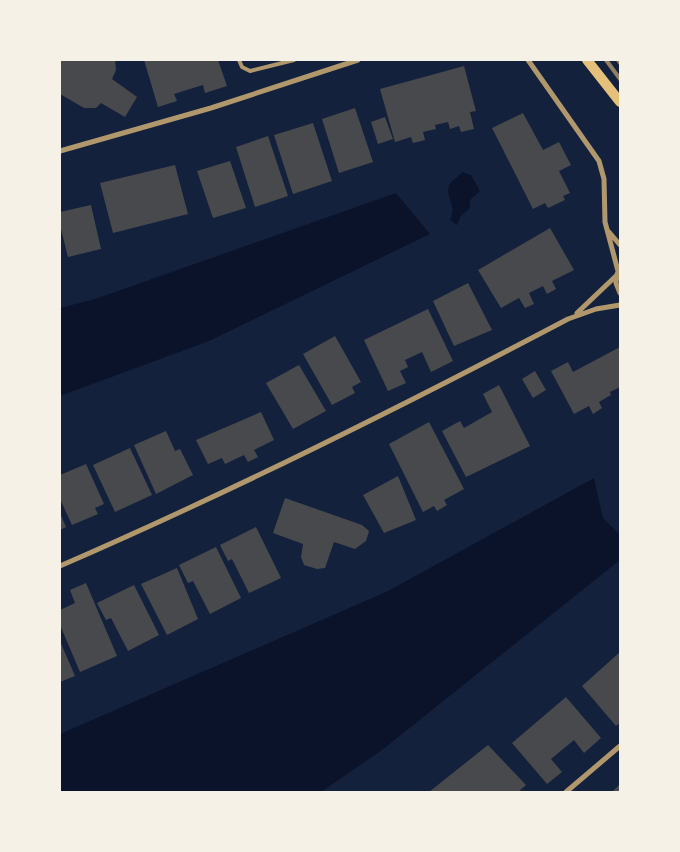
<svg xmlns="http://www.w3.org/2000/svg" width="680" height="852" font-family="'Open Sans',sans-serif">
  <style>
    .water { fill: #0b132b }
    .building { fill: #48494c }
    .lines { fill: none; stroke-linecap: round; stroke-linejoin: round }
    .service { stroke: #b1986c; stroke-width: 4 }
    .minor { stroke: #b1986c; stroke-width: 5 }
    .secondary { stroke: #e5c07b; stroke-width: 10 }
    .rail { stroke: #918062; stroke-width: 4 }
  </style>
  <rect width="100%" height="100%" fill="#14213d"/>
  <path class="water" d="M462,172l9,3 9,16 -10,9v8l-9,8 -4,9 -7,-5c8,-17 -7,-23 0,-36 3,-5 9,-7 12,-12z
    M396,193l34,41 -221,107 -149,55v-88l35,-9z
    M594,478l9,40 17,17v25l-238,190 -61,42h-261v-58l328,-143z"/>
  <path class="building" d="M115,60l1,10 -4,9 25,18 -12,20 -24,-14 -5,5h-12l-24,-14v-33z
    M144,60h74l9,26 -22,7 -2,-8 -29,9 3,7 -19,6z
    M464,66l12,45 -6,1 4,17 -13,3 -2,-6 -9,3 -2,-7 -13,3 1,4 -13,3 2,8 -12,3 -2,-6 -16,5 -15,-53z
    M355,108l18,54 -34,11 -17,-54z
    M523,113l20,37 16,-8 12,23 -12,6 11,22 -7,3 2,4 -17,8 -3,-5 -12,6 -41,-81z
    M385,117l8,22 -15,5 -7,-22z
    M313,123l19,58 -39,13 -19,-59z
    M268,136l20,60 -33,11 -19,-60z
    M230,161l16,47 -33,10 -16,-47z
    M175,165l13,49 -75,19 -13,-50z
    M91,205l10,44 -33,8 -8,-32v-13z
    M550,228l24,42 -22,11 4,8 -9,5 -4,-8 -14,7 5,11 -9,4 -6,-10 -18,10 -23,-38z
    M468,283l24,47 -38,16 -21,-45z
    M428,309l25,52 -22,11 -9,-20 -17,8 3,7 -8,4 6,12 -18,8 -24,-51z
    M335,336l26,46 -9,5 3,6 -23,12 -29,-51z
    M620,347v40l-10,5 1,3 -12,7 3,6 -9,6 -4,-8 -15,8 -23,-43 17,-9 5,10z
    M299,365l27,46 -33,18 -27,-46z
    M535,371l11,19 -13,8 -11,-19z
    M499,385l31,61 -64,31 -24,-46 18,-10 4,7 28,-16 -9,-18z
    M261,412l13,28 -20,10 4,7 -10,5 -4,-7 -19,9 -3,-6 -14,6 -12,-24z
    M429,422l35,67 -20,11 3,5 -10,6 -3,-5 -11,6 -34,-68z
    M166,431l9,20 5,-2 13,26 -37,19 -22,-49z
    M130,448l22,47 -37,17 -22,-47z
    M86,464l18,40 -9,4 3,6 -26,11 -12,-26v-24z
    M398,476l18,44 -32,13 -21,-38z
    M285,498l77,27 7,6 -3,10 -11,8 -21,-7 -9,26 -8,1 -13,-4 -3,-8 2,-13 -30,-11z
    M60,513l6,14 -6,3z
    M256,527l25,51 -32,15 -17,-34 -4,2 -8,-16z
    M216,547l25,51 -31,16 -17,-33 -5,2 -9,-18z
    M177,568l21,51 -31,16 -26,-51z
    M86,583l31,73 -37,16 -20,-47v-15l15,-7 -5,-13z
    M134,585l25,50 -31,16 -17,-33 -5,2 -9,-17z
    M60,641l15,35 -15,6z
    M620,652v71l-4,3 -34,-40z
    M566,697l35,41 -17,15 -10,-13 -23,19 11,13 -15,12 -35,-41z
    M488,745l38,40 -8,7h-89z
    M620,784v8h-8z"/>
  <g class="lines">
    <path class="service" d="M239,60l3,7 8,4 44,-11"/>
    <path class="minor" d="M528,60l71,101 5,18 1,43 13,49
      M60,151l151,-43 147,-48
      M609,232l11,13
      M617,274l-1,9 4,10
      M577,313l40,-38
      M60,566c173,-75 341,-159 508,-247l28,-10 24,-4
      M566,792l54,-46"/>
    <path class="secondary" d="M587,60l33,42"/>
    <path class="rail" d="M606,60l14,19
      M618,60l2,3"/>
  </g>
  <rect width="680" height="852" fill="none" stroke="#f6f1e7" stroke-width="122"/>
</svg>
